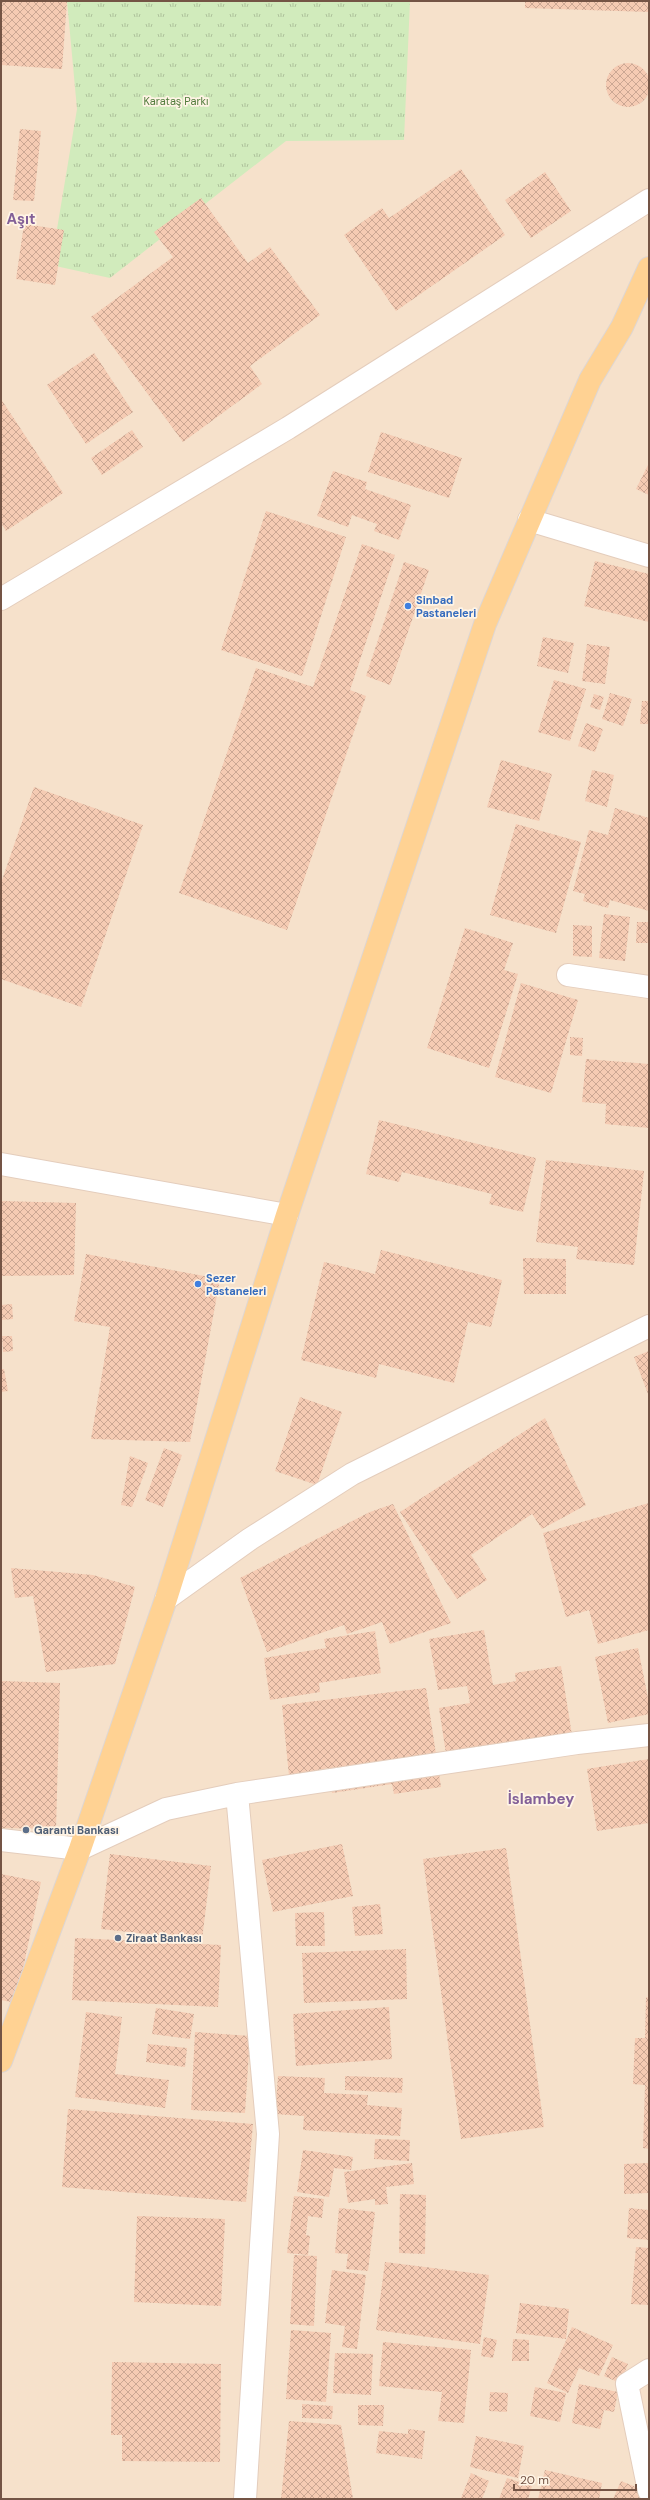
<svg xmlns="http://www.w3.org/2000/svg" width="650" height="2500" font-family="'DM Sans',sans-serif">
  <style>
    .residential { fill: #f6e1cb }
    .park { fill: url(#park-tufts) }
    .building { fill: url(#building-cross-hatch) }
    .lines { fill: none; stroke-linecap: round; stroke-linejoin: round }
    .minor-casing { stroke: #e4cdbc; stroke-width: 24 }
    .major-casing { stroke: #ded6d2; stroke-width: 24 }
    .minor { stroke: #fff; stroke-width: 22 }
    .major { stroke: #ffd293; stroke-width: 22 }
    .shop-dot { fill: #3f7fe0; stroke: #fff4e5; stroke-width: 1.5 }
    .service-dot { fill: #5c6f8a; stroke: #fff4e5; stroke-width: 1.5 }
    .labels { text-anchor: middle; stroke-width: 3.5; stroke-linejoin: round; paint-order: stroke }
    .park-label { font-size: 11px; fill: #517b3c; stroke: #fff4e5 }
    .shop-label { font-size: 11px; font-weight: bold; fill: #366cbe; stroke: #fff4e5; text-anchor: start }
    .service-label { font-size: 11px; font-weight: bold; fill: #4e5e75; stroke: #fff4e5; text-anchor: start }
    .district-label { font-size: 15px; font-weight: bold; fill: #836098; stroke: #fff4e5 }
  </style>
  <defs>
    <pattern id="park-tufts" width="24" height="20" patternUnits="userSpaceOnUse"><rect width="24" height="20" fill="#d1ebbc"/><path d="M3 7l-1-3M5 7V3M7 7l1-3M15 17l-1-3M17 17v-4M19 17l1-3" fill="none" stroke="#aec19b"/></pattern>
    <pattern id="building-cross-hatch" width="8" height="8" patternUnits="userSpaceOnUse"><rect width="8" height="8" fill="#f5cbb3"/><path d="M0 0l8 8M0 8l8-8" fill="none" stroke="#cba793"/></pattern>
  </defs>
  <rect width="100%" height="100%" fill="#fef0dd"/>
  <path class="residential" d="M1,1h648v2498h-648z"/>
  <path class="park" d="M67,1h343l-6,139 -118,1 -176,137 -59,-13 26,-156z"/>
  <path class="building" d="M1,1h66l-5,68 -61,-4z
    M525,1h124v11l-124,-4z
    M606 85a22 22 0 1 1 44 0a22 22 0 1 1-44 0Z
    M20,129l21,2 -7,70 -21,-1z
    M461,169l44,66 -109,76 -52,-76 38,-27 7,10z
    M545,172l26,39 -40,27 -26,-38z
    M201,198l47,65 22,-16 50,68 -70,51 12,18 -79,58 -92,-125 82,-60 -19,-25z
    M24,224l40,6 -9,55 -39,-6z
    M94,353l39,59 -47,32 -39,-59z
    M1,399l62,94 -57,38 -5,-8z
    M132,430l11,17 -41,28 -11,-17z
    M381,432l81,26 -13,40 -81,-26z
    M649,463v32l-13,-6z
    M333,471l34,11 -2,7 46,16 -12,35 -25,-9 3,-7 -25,-9 -4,12 -31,-11z
    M266,511l80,26 -44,139 -81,-26z
    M362,544l33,11 -45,135 16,6 -79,234 -108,-37 77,-225 57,19z
    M595,561l54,13v48l-65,-16z
    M404,562l25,8 -39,115 -24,-9z
    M543,637l31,6 -6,30 -31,-7z
    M587,644l23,3 -5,37 -23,-3z
    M554,680l32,9 -16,52 -32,-9z
    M610,693l22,6 -9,27 -21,-7z
    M594,694l10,3 -4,13 -10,-3z
    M642,701h7v23h-9z
    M586,723l17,6 -8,23 -17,-6z
    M501,760l51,14 -13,47 -52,-14z
    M592,770l22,5 -7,32 -22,-6z
    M34,787l109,38 -62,182 -80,-28v-96z
    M615,808l34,10v93l-39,-11 -2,8 -25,-7 2,-7 -12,-3 16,-61 19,5z
    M516,824l65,18 -25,91 -66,-18z
    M604,914l26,3 -5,44 -26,-3z
    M637,922h12v21h-13z
    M573,925l19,1v31l-19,-1z
    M465,928l48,15 -9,27 14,4 -29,94 -62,-20z
    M521,983l57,17 -27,93 -56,-16z
    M570,1037l13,1 -1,18 -12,-1z
    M586,1059l63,5v64l-44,-4 1,-20 -24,-2z
    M379,1120l157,38 -13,54 -34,-8 3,-10 -90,-22 -3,10 -33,-8z
    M546,1160l98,11 -10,94 -58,-6 2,-12 -42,-5z
    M1,1201l75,2 -2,72 -73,1z
    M381,1250l121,30 -11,47 -23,-5 -14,61 -75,-19 -3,14 -75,-18 23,-98 51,12z
    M86,1254l134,25 -30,163 -99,-3 19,-112 -36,-6z
    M523,1258l43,1v35h-42z
    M12,1304l1,15 -12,1v-15z
    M2,1336h10l1,15 -10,1z
    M649,1351v43h-1l-14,-37z
    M1,1369h3l4,22 -7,1z
    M300,1397l42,15 -25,73 -42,-14z
    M545,1418l41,87 -44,24 -10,-15 -61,41 16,25 -30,19 -57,-87z
    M164,1448l18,7 -19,52 -18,-7z
    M130,1456l18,7 -16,44 -11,-2z
    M649,1503v127l-51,14 -9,-34 -23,7 -23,-84z
    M393,1504l58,119 -61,21 -8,-22 -35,12 -3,-9 -77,27 -27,-74 130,-66z
    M11,1568l82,7 42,12 -20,77 -69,8 -13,-76 -18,2z
    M484,1630l9,55 23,-4 -1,-8 46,-7 11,69 -126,19 -7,-46 31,-5 -3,-17 -29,4 -9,-51z
    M375,1631l6,42 -62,10 1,9 -50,8 -6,-42 62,-10 -2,-9z
    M638,1648l11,55v11l-41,9 -13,-66z
    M1,1681l59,2 -4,146 -55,-1z
    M426,1688l15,99 -47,7 -2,-10 -60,9 -4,-25 -39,8 -7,-71z
    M649,1759v64l-52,8 -10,-62z
    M342,1844l11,52 -80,16 -11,-52z
    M506,1848l38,279 -83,12 -38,-280z
    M110,1854l101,12 -9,74 -101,-11z
    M1,1874l40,8 -25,121 -15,-3z
    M380,1904l3,30 -28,2 -3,-29z
    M324,1912l1,34h-29l-1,-33z
    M75,1938l146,7 -3,62 -146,-7z
    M406,1949l1,50 -103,4 -2,-50z
    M646,1997l3,1v151l-6,-1 2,-63 -12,-1 2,-46h10z
    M389,2007l3,52 -96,7 -3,-52z
    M156,2008l38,6 -4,25 -38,-5z
    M86,2012l36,5 -7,57 54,6 -4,28 -90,-11z
    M195,2032l55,4 -5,77 -54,-3z
    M148,2044l39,4 -2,19 -39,-5z
    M278,2076l47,2 -1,15 44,2 -1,10 35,3 -2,28 -97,-6 1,-14 -29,-2z
    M345,2076l58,2 -1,15 -57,-3z
    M68,2109l185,15 -7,78 -184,-15z
    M375,2139l35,1 -1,21 -35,-2z
    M303,2150l50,7 -2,13 -17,-2 -5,29 -32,-5z
    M412,2163l2,21 -28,3 2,17 -13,1v-6l-27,4 -4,-31z
    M649,2163v30l-25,1v-30z
    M400,2194l26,1 -1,59 -26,-1z
    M294,2196l30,3 -2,19 -14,-2 -2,19 4,1 -2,19 -21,-2z
    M339,2208l36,4 -7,59 -22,-2 2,-15 -13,-1z
    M629,2208l20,2v30l-22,-2z
    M137,2216l88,3 -4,87 -87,-4z
    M636,2247l13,1v57l-18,-1z
    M294,2255l23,1 -3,70 -24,-2z
    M385,2262l104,13 -9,69 -104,-14z
    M332,2270l34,5 -9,74 -15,-2 3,-21 -20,-3z
    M520,2303l49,6 -3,30 -50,-6z
    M572,2327l41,18 -14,31 -20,-8 -11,25 -21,-10z
    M291,2330l40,3 -5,69 -40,-3z
    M484,2337l13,3 -4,18 -12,-2z
    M513,2339l16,1v21h-17z
    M383,2342l88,8 -7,73 -26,-2 4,-29 -63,-6z
    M335,2353l38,1 -2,41 -38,-2z
    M612,2357l16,7 -8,19 -16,-7z
    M112,2362l109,2 -1,98 -98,-1v-26h-11z
    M579,2384l39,8 -4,20 -10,-2 -4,19 -28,-6z
    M535,2387l31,6 -6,29 -30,-6z
    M490,2392l18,1 -1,19 -18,-1z
    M302,2404l31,2 -1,13 -30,-1z
    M358,2405h26l-1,21 -25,-1z
    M289,2421l52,4 12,74h-72z
    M408,2429l17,2 -3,28 -46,-6 3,-22 29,3z
    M476,2436l48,10 -6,32 -48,-11z
    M545,2470l57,13 -3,16h-61z
    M471,2473l18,8 -7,18 -21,-1z
    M507,2478l25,8 -4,13h-29z
    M621,2481l25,10 -3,8h-30z"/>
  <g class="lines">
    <defs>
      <path id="minor" d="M529,520l120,36
        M1,599l287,-171 361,-228
        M568,975l81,12
        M1,1164l286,51
        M166,1599l84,-60 102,-65 297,-148
        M237,1794l31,340 -23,365
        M1,1840l79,9 86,-40 71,-15 340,-51 72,-8
        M649,2370l-22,14 22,107"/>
      <path id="major" d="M1,2061l79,-212 86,-250 121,-384 198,-591 105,-244 32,-53 27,-59"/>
    </defs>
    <use href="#minor" class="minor-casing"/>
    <use href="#major" class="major-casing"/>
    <use href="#minor" class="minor"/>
    <use href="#major" class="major"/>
  </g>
  <g class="shop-dot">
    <circle cx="408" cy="606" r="4"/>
    <circle cx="198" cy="1284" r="4"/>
  </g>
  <g class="service-dot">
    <circle cx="26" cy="1830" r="4"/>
    <circle cx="118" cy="1938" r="4"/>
  </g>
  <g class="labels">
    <g class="park-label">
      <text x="176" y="105">Karataş Parkı</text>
    </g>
    <g class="shop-label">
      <text x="416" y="604">Sinbad<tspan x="416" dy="13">Pastaneleri</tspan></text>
      <text x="206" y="1282">Sezer<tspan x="206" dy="13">Pastaneleri</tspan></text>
    </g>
    <g class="service-label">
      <text x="34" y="1834">Garanti Bankası</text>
      <text x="126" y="1942">Ziraat Bankası</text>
    </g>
    <g class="district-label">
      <text x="21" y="224">Aşıt</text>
      <text x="541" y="1804">İslambey</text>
    </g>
  </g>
  <rect width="650" height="2500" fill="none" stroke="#745445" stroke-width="4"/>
  <path d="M514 2484v6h122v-6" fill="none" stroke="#745445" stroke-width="2"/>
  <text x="520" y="2484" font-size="12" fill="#745445" stroke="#fff4e5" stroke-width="3" paint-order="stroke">20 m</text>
</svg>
